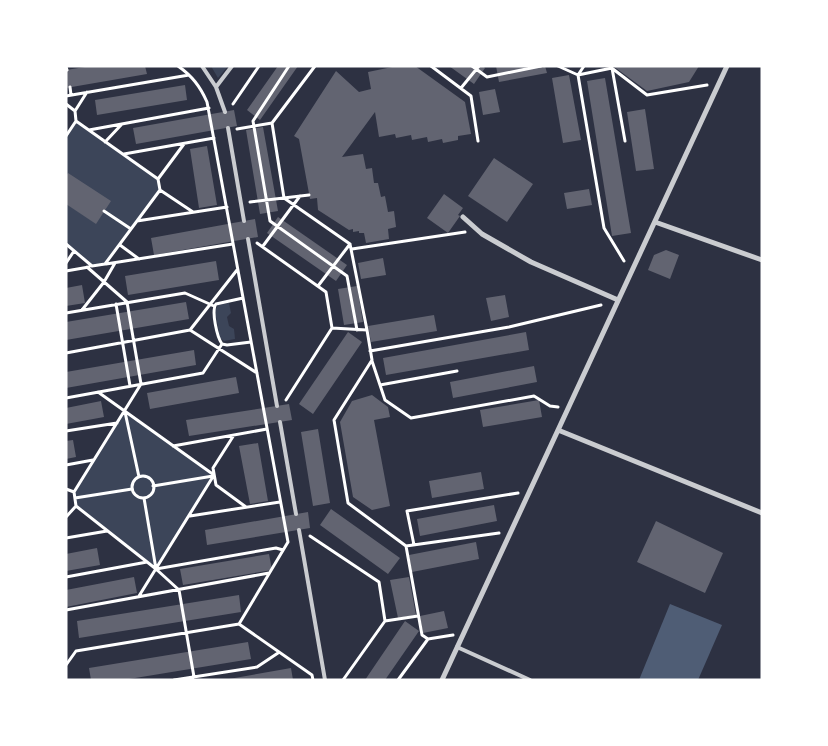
<svg xmlns="http://www.w3.org/2000/svg" width="828" height="746" font-family="Karla,sans-serif">
  <style>
    .green { fill: #3c4559 }
    .water { fill: #4f5d75 }
    .building { fill: #626471 }
    .lines { fill: none; stroke-linecap: round; stroke-linejoin: round }
    .path { stroke: #fff; stroke-width: 3 }
    .service { stroke: #caccd0; stroke-width: 4 }
    .minor { stroke: #caccd0; stroke-width: 5 }
  </style>
  <rect width="100%" height="100%" fill="#2d3142"/>
  <path class="green" d="M211,66h17l-10,12z
    M76,121l82,58 2,11 -55,74 -13,2 -26,-22v-108z
    M229,303l2,10 -4,4 2,9 5,3 1,10 -11,2 -4,-3 -5,-27 3,-6z
    M125,411l89,64 -58,94 -80,-63 -2,-14z"/>
  <path class="water" d="M670,604l52,21 -24,55h-59z"/>
  <path class="building" d="M91,66h54l2,8 -81,14v-18z
    M278,66h20l-38,54 -13,-10z
    M397,66h18l50,36 6,32 -13,2v4l-15,3 -1,-4 -14,3 -1,-5 -15,3 -1,-5 -15,3 -1,-4 -16,3 -4,-25 -33,45 21,-3 3,15 6,-1 2,15h4l3,14 4,-1 3,16 6,-1 2,16 -8,2 1,10 -23,4 -2,-10h-5v-2l-6,1v-3l-4,1 -31,-20 -1,-12 -7,1 -11,-60 -5,-3 42,-65 23,21 12,-3 -3,-17z
    M449,66h34l2,2 -11,16z
    M496,66h49l2,7 -48,9z
    M613,66h86l-10,16 -42,9z
    M569,75l12,65 -18,3 -11,-65z
    M605,78l26,155 -19,3 -25,-155z
    M185,85l2,15 -90,15 -2,-15z
    M495,89l5,23 -17,3 -4,-23z
    M645,109l9,60 -18,2 -9,-59z
    M234,110l3,16 -101,18 -3,-16z
    M263,127l15,84 -18,3 -14,-84z
    M207,146l10,59 -18,3 -9,-59z
    M494,158l39,26 -26,38 -39,-26z
    M68,173l43,28 -15,23 -30,-20v-28z
    M589,189l3,16 -25,4 -3,-16z
    M444,194l19,14 -5,7 2,1 -12,17 -21,-15z
    M278,217l69,48 -11,16 -69,-48z
    M255,219l3,18 -104,18 -3,-17z
    M666,250l13,5 -9,24 -22,-9 6,-15z
    M383,258l3,17 -25,4 -3,-16z
    M216,261l3,19 -91,15 -3,-19z
    M82,285l3,18 -19,3v-18z
    M357,286l6,36 -19,3 -6,-36z
    M505,295l4,22 -18,4 -5,-23z
    M186,302l3,17 -123,21v-18z
    M434,315l3,16 -66,11 -3,-16z
    M348,332l14,10 -49,72 -14,-10z
    M526,332l3,18 -143,25 -3,-17z
    M194,350l2,15 -130,23v-16z
    M534,366l3,16 -84,16 -3,-16z
    M236,377l3,16 -89,16 -3,-16z
    M372,395l16,12 2,10 -16,3 16,86 -18,4 -19,-13 -13,-75 12,-21z
    M539,400l3,17 -59,10 -3,-17z
    M101,401l3,16 -38,7v-16z
    M289,404l3,16 -103,16 -3,-16z
    M318,429l12,74 -17,3 -12,-74z
    M73,440l3,17 -10,2v-18z
    M258,443l10,58 -18,3 -11,-58z
    M481,472l3,17 -52,9 -3,-17z
    M494,505l3,16 -77,15 -3,-17z
    M331,509l69,49 -12,16 -68,-49z
    M308,512l2,16 -103,17 -2,-15z
    M656,521l67,32 -18,40 -68,-31z
    M476,542l3,17 -67,13 -3,-17z
    M97,548l3,17 -34,6v-17z
    M269,554l3,16 -89,15 -3,-16z
    M134,577l3,16 -71,14v-17z
    M409,577l7,38 -18,3 -8,-38z
    M239,595l2,17 -162,26 -2,-17z
    M444,611l4,17 -25,5 -3,-17z
    M405,621l14,10 -34,49h-20z
    M248,642l3,17 -128,21h-32l-2,-12z
    M291,668l2,12h-64v-1z"/>
  <g class="lines">
    <path class="path" d="M178,66c14,10 22,20 29,36l81,440 -49,82 73,51 1,5
      M289,66l-36,55 17,100 77,55 10,54
      M315,66l-43,57 12,75 66,46 17,86
      M431,66l40,30 7,45
      M472,66l15,11 54,-11
      M558,66l20,9 34,-7 13,73
      M584,66l-6,9 26,153 20,33
      M66,67l1,3
      M613,69l34,26 60,-10
      M70,87l1,8
      M461,88l18,-22
      M66,96l123,-21
      M66,104l9,7 1,10
      M233,104l26,-38
      M75,111l12,-19
      M237,129l35,-6
      M89,130l120,-22
      M66,136l10,-15 82,58 2,11 33,22
      M105,142l17,-18
      M124,154l90,-16
      M158,179l26,-35
      M250,202l59,-7
      M104,211l27,18
      M137,221l90,-14
      M257,243l69,49 6,36 -46,72
      M66,244l26,22 13,-2 55,-74
      M120,245l19,14
      M263,246l37,-50
      M352,249l113,-17
      M66,263l8,-12
      M106,264l127,-20
      M66,271l23,-4
      M318,286l32,-42
      M243,298l-27,6c-5,7 1,33 6,40l5,1 24,-3
      M116,304l14,82
      M82,310l22,-28 11,-19
      M66,313l119,-20 29,13
      M332,328l35,2 5,30 -38,60 14,83 58,43 16,89 6,4
      M190,330l67,43
      M370,351l139,-24 92,-22
      M66,353l124,-23 47,-60
      M372,361l13,39 26,18 123,-22 16,10 8,1
      M380,385l77,-14
      M98,392l116,83
      M66,398l137,-25 19,-29
      M125,412l14,65
      M66,431l51,-8
      M234,435l-21,33 3,17 30,22
      M173,446l94,-17
      M66,465l27,-5
      M132 487a11 11 0 1 1 22 0a11 11 0 1 1-22 0Z
      M153,486l60,-10
      M66,489l8,3 2,14 -10,11
      M74,492l67,-108 -14,-82 -40,-35
      M75,498l57,-9
      M144,498l12,71 120,-21 7,2
      M76,506l80,63 23,21 15,87 -3,3
      M190,516l90,-14
      M310,536l69,46 6,39 -42,59
      M66,538l41,-7
      M414,545l-7,-34 111,-18
      M406,546l93,-13
      M66,577l81,-15
      M139,596l75,-121
      M66,610l203,-37
      M385,621l33,-5
      M66,665l10,-14 163,-27
      M174,680l83,-13 21,-14
      M398,680l30,-41 25,-4"/>
    <path class="service" d="M202,66l14,21 9,25
      M216,87l16,-21
      M228,128l16,93
      M248,239l29,167
      M280,422l16,92
      M299,530l26,150
      M457,647l73,33"/>
    <path class="minor" d="M463,217l19,17 49,28 87,38
      M655,222l107,38
      M558,430l204,83
      M442,680l285,-614"/>
  </g>
  <rect width="828" height="746" fill="none" stroke="#ffffff" stroke-width="135"/>
</svg>
